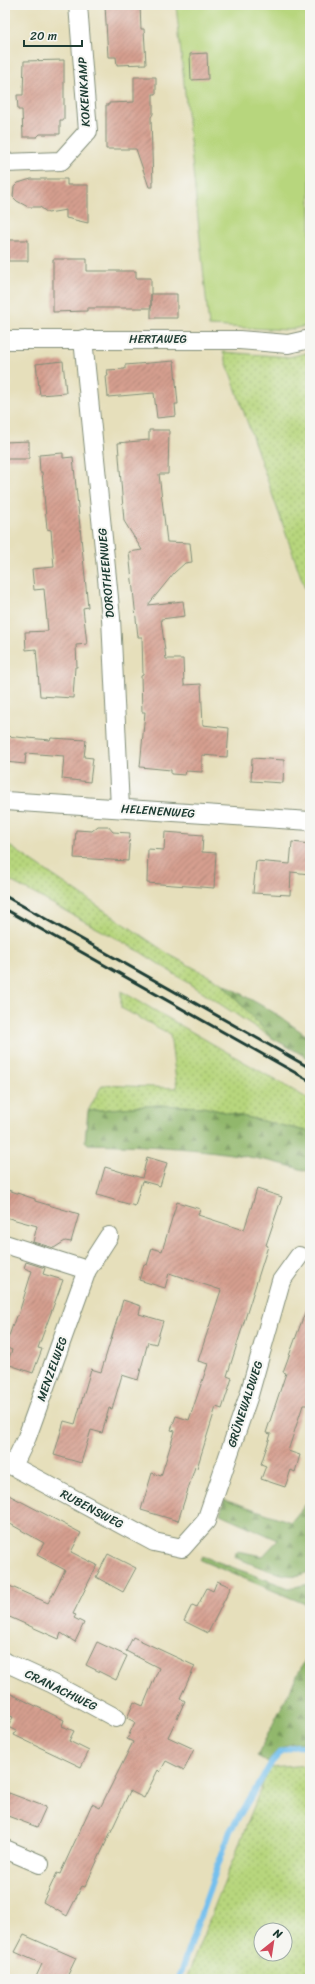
<svg xmlns="http://www.w3.org/2000/svg" width="315" height="1984" font-family="Sriracha,sans-serif">
  <style>
    .grass { fill: url(#grass-dots); stroke: #6b8a58; fill-rule: evenodd }
    .forest { fill: url(#forest-firs); stroke: #587a50 }
    .garden { fill: #b7d67d; stroke: #6b8a58 }
    .lines { fill: none; stroke-linecap: round; stroke-linejoin: round }
    .stream { stroke: #75c0ee; stroke-width: 6 }
    .building { fill: url(#building-hatch) }
    .street-casing { stroke: #828e78; stroke-width: 20 }
    .street { stroke: #fff; stroke-width: 18 }
    .rail { stroke: #1f3d34; stroke-width: 3 }
    .labels { text-anchor: middle; stroke-width: 4; stroke-linejoin: round; paint-order: stroke }
    .street-label { font-size: 12px; fill: #1f3d34; stroke: #f6f6f2 }
  </style>
  <defs>
    <pattern id="grass-dots" width="8" height="8" patternUnits="userSpaceOnUse"><rect width="8" height="8" fill="#b7d67d"/><path d="M2 2h.1M6 6h.1" fill="none" stroke="#94af67" stroke-width="1.8" stroke-linecap="round"/></pattern>
    <pattern id="forest-firs" width="22" height="20" patternUnits="userSpaceOnUse"><rect width="22" height="20" fill="#91b76c"/><path d="M5 1l3.5 6h-7zM16 11l3.5 6h-7z" fill="#76965a"/></pattern>
    <pattern id="building-hatch" width="6" height="6" patternUnits="userSpaceOnUse"><rect width="6" height="6" fill="#d59f8f"/><path d="M-1 1l2-2M0 6l6-6M5 7l2-2" fill="none" stroke="#ac8376"/></pattern>
  </defs>
  <rect width="100%" height="100%" fill="#f6f6f2"/>
  <filter id="ink" filterUnits="userSpaceOnUse"><feTurbulence type="fractalNoise" baseFrequency=".025" numOctaves="2"/><feDisplacementMap in="SourceGraphic" scale="8" xChannelSelector="R" yChannelSelector="G"/><feConvolveMatrix kernelMatrix="1 2 1 2 8 2 1 2 1" color-interpolation-filters="sRGB"/></filter>
  <filter id="wash" filterUnits="userSpaceOnUse"><feTurbulence type="fractalNoise" baseFrequency=".012" numOctaves="4" result="noise"/><feDisplacementMap in="SourceGraphic" scale="16" xChannelSelector="R" yChannelSelector="G"/><feGaussianBlur stdDeviation="0.9" result="paint"/><feColorMatrix in="noise" values="0 0 0 0 0 0 0 0 0 0 0 0 0 0 0 0 0 1.4 0 .05"/><feComposite in="paint" operator="in"/></filter>
  <g filter="url(#wash)">
    <rect width="100%" height="100%" fill="#e6dfbb"/>
    <path class="grass" d="M223,352l66,5 21,-5v251z
      M5,843l165,112 50,27 52,56 -133,-87 -134,-73z
      M121,991l189,109v32l-107,-25 -46,-2 -69,6 14,-26 75,3 -7,-54 -49,-26z
      M310,1765v214h-124l83,-211zM261,1930h24v24h-24z"/>
    <path class="forest" d="M220,982l53,30 37,26v21l-38,-21z
      M157,1105l46,2 107,25v40c-71,-23 -148,-26 -222,-28l-3,-3 3,-30z
      M224,1499l67,23 15,-18 4,2v64c-15,16 -58,-7 -76,-13l3,-6 26,5 15,-16 -58,-26z
      M202,1556l87,32 21,-4v22l-110,-46z
      M310,1650v93c-23,-1 -26,1 -42,19l-11,-6z"/>
    <path class="garden" d="M176,5h134v320l-21,5 -80,-4z"/>
    <g class="lines">
      <path class="stream" d="M178,1979l52,-148 42,-69 10,-11 14,-5 14,1"/>
    </g>
    <g id="blocks">
      <path class="building" d="M105,5h35l1,24h3l2,35 -29,1 -1,-8h-8z
        M207,53l1,26 -17,1 -1,-26z
        M64,60v60h-4v14h-20l-3,3h-14l-1,-27h-4l-1,-15h6l1,-34z
        M134,77h22v17h-3v20l-2,3 2,70h-4l-13,-38h-30v-44h3v-2l25,-1z
        M31,179h36v6h21v38l-22,-5v-8l-18,3 -8,-6h-12l-11,-6 -4,-4 1,-10 4,-4z
        M7,240h21v21h-20z
        M53,259h34v12h49v7h15v30h-64v3l-34,1z
        M151,294h26v24h-26z
        M63,361l3,32 -26,2 -4,-31z
        M174,361l4,43h-3l1,12 -19,2 -3,-25 -46,4 -2,-21h2l-1,-6 18,-1v-4z
        M149,430h20l-1,44h-9l8,68 23,1 2,19 -7,1 -11,10 -26,32 35,-4 2,15 -24,3 5,40h17l1,26 17,-1 2,41 26,3 -2,29 -25,-2v17l-16,-1 -1,4 -14,-1v-4l-31,-3 5,-55h-3l-1,-36 2,-1 -1,-38h-4l-9,-85 13,-2 -18,-29 -6,-78 31,-3z
        M29,441v18h-24v-17z
        M63,453v5l10,-1 15,150 -5,1 4,36 -11,1 1,22h-2l-2,31 -33,-2 -4,-47 -10,1 -1,-18 23,-1 -4,-42 -10,1 -2,-21 22,-2 -3,-37 -4,-1 -5,-57h-2l-1,-17z
        M5,736l45,4 1,-2 35,2 -2,17 9,1 -3,24 -28,-3 2,-23 -38,-3 -1,11 -20,-2z
        M252,758l32,2 -1,23 -32,-2z
        M98,826h10l5,6 17,1 -2,28 -54,-3 2,-28 16,1z
        M165,832l38,3 -1,17 14,1 -2,35 -67,-5 1,-34 16,1z
        M292,842l18,2v30l-19,-2 -1,23 -37,-2 3,-32 34,3z
        M147,1157l20,6 -7,23 -18,-5 -7,25 -38,-11 8,-28 37,11z
        M5,1189l30,10v2l44,13 -8,28 -6,-1 -11,7 -21,-6 4,-16 -32,-9z
        M257,1189l25,8 -16,48 2,1 -41,130 5,2 -10,31 -6,-2 -19,61 -2,-1 -17,54 -37,-11 11,-37 9,3 14,-45 -4,-1 5,-14 13,4 19,-56 -10,-3 23,-71 -52,-17 -4,15 -26,-8 5,-16 3,1 5,-17 10,3 15,-49 23,7 -2,6 46,15z
        M26,1262l19,6 -2,6 20,6 -25,68 4,1 -9,24 -26,-9 5,-14 -7,-3 11,-31h2l14,-45 -8,-3z
        M123,1300l18,6 -2,8 24,7 -7,23 -8,-2 -10,38 -16,-5 -10,34 -3,-1 -7,25 -11,-3 -10,33 -27,-8 10,-34 11,3 16,-55 10,3z
        M307,1307h3v98h-7l-15,46 12,4 -5,17 -4,-2 -6,17 -24,-8 5,-13 -5,-2 10,-30 -5,-1 20,-60 -3,-1z
        M5,1493l76,40 -10,19 26,13 -24,49 3,1 -2,3 10,5 -9,19 -14,-9 -2,6 -54,-24v-31l43,19 17,-33 -28,-15 7,-12 -39,-22z
        M108,1554l28,14 -13,24 -27,-15z
        M217,1581l14,6 -23,46 -24,-12 8,-16 5,2 10,-19 6,3z
        M133,1637l62,29 -15,32 5,3 -17,36 26,12 -10,21 -18,-9 -6,11 -2,-2 -14,28 -14,-7 -45,96 -3,-1 -15,30 -24,-14 14,-29 3,1 32,-70 8,4 33,-66 -6,-3 8,-17 -8,-4 7,-16 9,4 16,-38 -33,-17z
        M97,1642l30,14 -11,24 -30,-15z
        M5,1691l59,29 -2,6 12,5 -5,10 20,10 -8,16 -67,-32 2,-4 -8,-4 5,-10 -8,-3z
        M9,1793l37,14 -9,20 -32,-12v-12z
        M24,1935l52,23 -10,21h-31l7,-15 -27,-12z"/>
    </g>
  </g>
  <g filter="url(#ink)">
    <use href="#blocks" fill-opacity="0" stroke="#828e78" stroke-width="1"/>
    <g class="lines">
      <defs>
        <path id="street" d="M5,163l56,-2 27,-30 -10,-126
          M83,339l28,279 9,190
          M5,340h234l49,4 22,-5
          M5,801l305,20
          M5,1244l82,26
          M5,1462l149,80 28,6 24,-27 43,-126 32,-114 18,-25
          M13,1466l14,-29 60,-167 22,-34
          M5,1662l48,22 63,34
          M5,1849l35,15"/>
      </defs>
      <use href="#street" class="street-casing"/>
      <use href="#street" class="street"/>
      <path class="rail" d="M5,896l305,172
        M5,909l305,172"/>
    </g>
  </g>
  <g class="labels">
    <g class="street-label">
      <text transform="translate(84 92) rotate(-93)" y="4">KOKENKAMP</text>
      <text x="158" y="343">HERTAWEG</text>
      <text transform="translate(106 573) rotate(-95)" y="4">DOROTHEENWEG</text>
      <text transform="translate(158 811) rotate(4)" y="4">HELENENWEG</text>
      <text transform="translate(52 1369) rotate(-70)" y="4">MENZELWEG</text>
      <text transform="translate(245 1404) rotate(-72)" y="4">GRÜNEWALDWEG</text>
      <text transform="translate(92 1509) rotate(28)" y="4">RUBENSWEG</text>
      <text transform="translate(61 1690) rotate(26)" y="4">CRANACHWEG</text>
    </g>
  </g>
  <rect width="315" height="1984" fill="none" stroke="#f6f6f2" stroke-width="20"/>
  <g transform="translate(273 1942) rotate(30)"><circle r="19" fill="#f6f6f2" stroke="#a0aca6"/>
  <path d="M0-3L7 15L0 10L-7 15Z" fill="#d1495b"/>
  <text y="-6" font-size="11" font-weight="bold" text-anchor="middle" fill="#1f3d34">N</text>
  </g>
  <path d="M24 40v6h58v-6" fill="none" stroke="#1f3d34" stroke-width="2"/>
  <text x="30" y="40" font-size="12" fill="#1f3d34" stroke="#f6f6f2" stroke-width="3" paint-order="stroke">20 m</text>
</svg>
